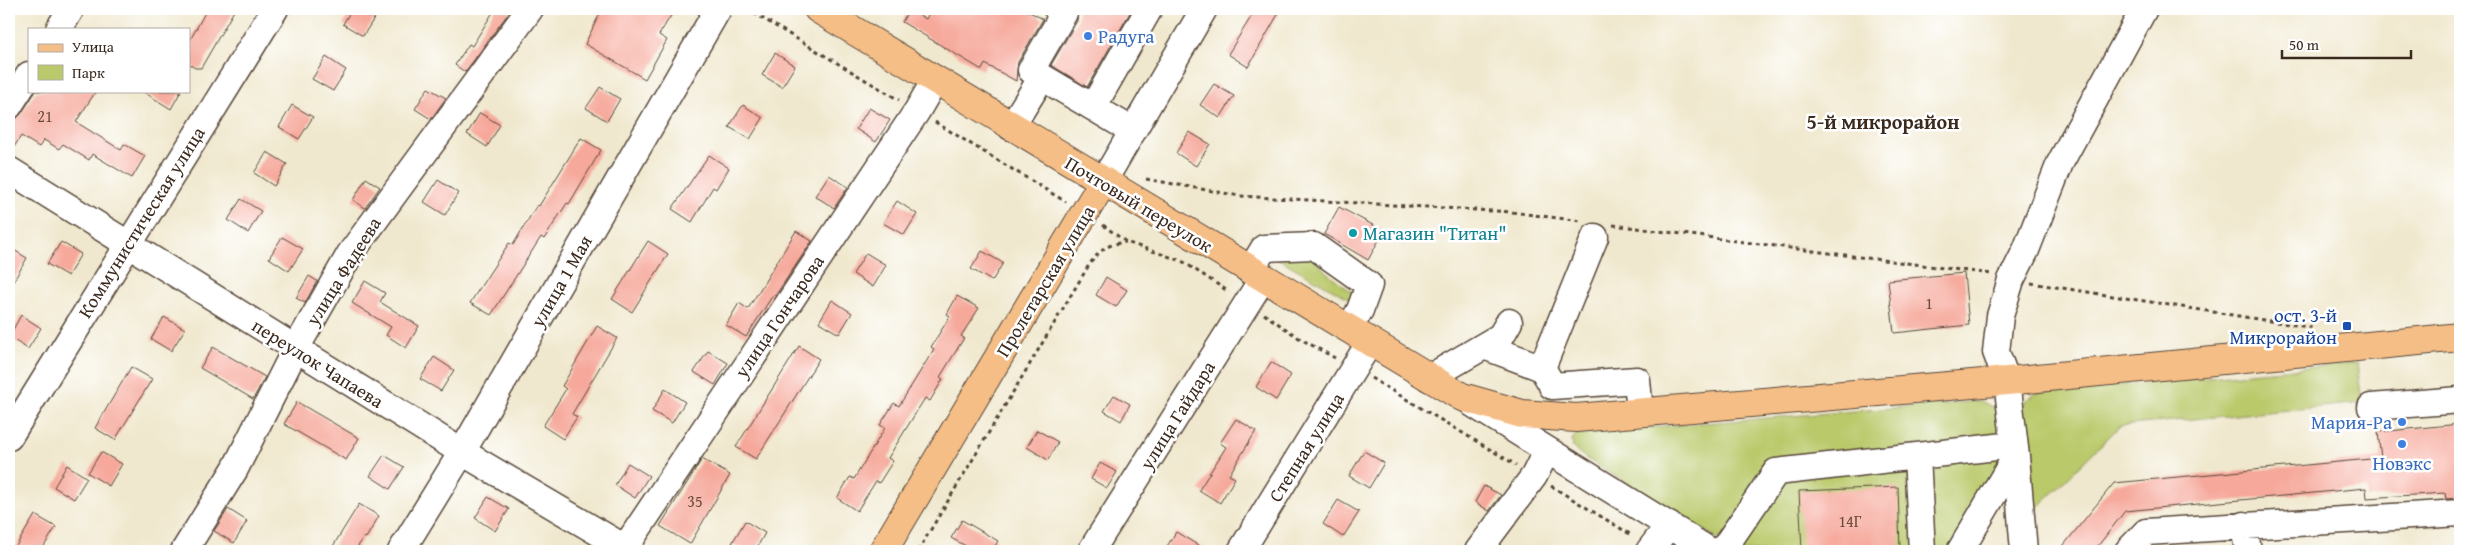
<svg xmlns="http://www.w3.org/2000/svg" width="2469" height="560" font-family="'Gentium Book Plus',serif">
  <style>
    .green { fill: #bac96b; stroke: #7a7a44 }
    .building { fill: #f6a99b }
    .lines { fill: none; stroke-linecap: round; stroke-linejoin: round }
    .minor-casing { stroke: #564638; stroke-width: 29 }
    .major-casing { stroke: #564638; stroke-width: 30 }
    .path { stroke: #564638; stroke-width: 3; stroke-dasharray: 4 4; stroke-linecap: butt }
    .minor { stroke: #fff; stroke-width: 26 }
    .major { stroke: #f6be87; stroke-width: 28 }
    .shop-dot { fill: #3f7fe0; stroke: #fff; stroke-width: 2 }
    .culture-dot { fill: #0f9aa8; stroke: #fff; stroke-width: 2 }
    .transit-dot { fill: #1a4fb4; stroke: #fff; stroke-width: 2 }
    .labels { text-anchor: middle; stroke-width: 5; stroke-linejoin: round; paint-order: stroke }
    .number-label { font-size: 16px; fill: #6a4a3d }
    .shop-label { font-size: 19px; fill: #366cbe; stroke: #fff; text-anchor: start }
    .street-label { font-size: 19px; fill: #3b2a1e; stroke: #fff }
    .culture-label { font-size: 19px; fill: #0d838f; stroke: #fff; text-anchor: start }
    .transit-label { font-size: 19px; fill: #164399; stroke: #fff; text-anchor: end }
    .neighbourhood-label { font-size: 20px; font-weight: bold; fill: #3b2a1e; stroke: #fff }
  </style>
  <rect width="100%" height="100%" fill="#fff"/>
  <filter id="ink" filterUnits="userSpaceOnUse"><feTurbulence type="fractalNoise" baseFrequency=".02" numOctaves="2"/><feDisplacementMap in="SourceGraphic" scale="10" xChannelSelector="R" yChannelSelector="G"/><feConvolveMatrix kernelMatrix="1 2 1 2 8 2 1 2 1" color-interpolation-filters="sRGB"/></filter>
  <filter id="wash" filterUnits="userSpaceOnUse"><feTurbulence type="fractalNoise" baseFrequency=".0096" numOctaves="4" result="noise"/><feDisplacementMap in="SourceGraphic" scale="20" xChannelSelector="R" yChannelSelector="G"/><feGaussianBlur stdDeviation="1.12" result="paint"/><feColorMatrix in="noise" values="0 0 0 0 0 0 0 0 0 0 0 0 0 0 0 0 0 1.4 0 .05"/><feComposite in="paint" operator="in"/></filter>
  <g filter="url(#wash)">
    <rect width="100%" height="100%" fill="#f0e8ce"/>
    <path class="green" d="M1309,253l17,19 30,23 2,9 -88,-50z
      M2357,363l5,40 -242,23 -89,88 -10,-106 5,-8 11,-7z
      M1981,401l18,10 6,43 -56,97h-211l-151,-92 -14,-11 -1,-9 7,-6z"/>
    <g id="blocks">
      <path class="building" d="M207,9h28l-34,59h-6l-6,-4v-22z
        M352,9h15l10,5 -14,22 -20,-12z
        M495,9l15,2 -45,61 -10,-7 14,-21 3,2z
        M602,9h73l-16,26 8,5 -22,39 -60,-35z
        M909,9l17,10 5,-10h93l19,10 -25,43 -2,19 -31,-17 -3,6 -80,-48z
        M1078,9h54l-45,78 -36,-22 26,-44z
        M1256,9h25l-33,58 -20,-13z
        M775,53l20,13 -13,21 -20,-12z
        M326,57l20,13 -13,21 -21,-12z
        M1214,84l20,12 -14,22 -20,-13z
        M600,87l20,12 -13,22 -21,-13z
        M428,88l18,10 -15,21 -16,-10z
        M36,91h60l-20,31 45,28 3,-6 21,12 -13,22 -40,-24 -3,6 -26,-16 -4,5 -15,-9 -5,7 -18,-11 -12,19v-34l6,-1 6,-6z
        M142,91h39l-10,18z
        M292,105l21,12 -14,22 -20,-12z
        M743,105l20,13 -13,21 -21,-12z
        M869,108l21,12 -14,22 -20,-13z
        M480,113l20,12 -13,22 -20,-13z
        M1189,132l21,12 -14,22 -20,-13z
        M581,138l20,12 -32,54 -2,-1 -23,36 -3,-2 -50,78 -21,-12 39,-60 4,2 24,-40 2,1z
        M267,152l20,12 -13,22 -20,-13z
        M709,155l20,13 -13,21 -3,-2 -21,35 -20,-13z
        M829,175l19,12 -14,21 -19,-12z
        M366,178l14,9 -15,21 -12,-8z
        M438,180l20,13 -13,22 -21,-13z
        M241,199l20,12 -13,22 -20,-13z
        M897,201l20,13 -13,21 -21,-12z
        M1339,207l45,24 -16,29 -44,-26z
        M796,231l16,10 -37,55 -2,-1 -27,42 -20,-12 13,-22 9,6z
        M282,237l21,12 -14,22 -20,-13z
        M648,241l20,13 -36,58 -20,-13z
        M61,242l20,12 -13,22 -21,-12z
        M9,247l18,11 -18,31z
        M982,251l21,12 -11,18 -21,-12z
        M866,253l20,12 -13,22 -20,-13z
        M1964,273l5,52 -75,8 -6,-53z
        M309,276l8,5 -12,22 -9,-5z
        M1106,277l21,13 -11,17 -20,-12z
        M365,281l20,12 -5,9 39,24 -13,22 -20,-13 5,-8 -39,-24z
        M957,296l22,12 -18,28 3,2 -24,39 3,2 -13,22 -5,-3 -37,60 5,3 -14,22 -3,-2 -19,30 -20,-13 13,-21 4,2 31,-51 -5,-3 14,-22 5,3 35,-57 -3,-2 19,-31 -3,-2z
        M832,300l20,13 -13,21 -20,-12z
        M21,315l20,13 -13,21 -19,-12z
        M164,317l21,12 -14,22 -20,-12z
        M597,326l20,12 -45,76 5,3 -14,22 -20,-13 23,-37 -4,-3z
        M799,346l20,13 -63,100 -20,-12z
        M213,347l52,30 -12,22 -53,-31z
        M708,351l20,12 -13,22 -21,-13z
        M434,357l20,13 -13,21 -21,-12z
        M1271,362l20,13 -15,25 -20,-13z
        M131,367l21,12 -37,61 -20,-12z
        M665,389l20,13 -13,21 -20,-12z
        M1114,395l16,9 -9,17 -17,-10z
        M297,402l62,36 -13,22 -62,-36z
        M1236,419l20,12 -27,44 6,3 -15,25 -21,-13 27,-43 -6,-4z
        M2460,424v74l-14,1 -1,-6 -78,5 -1,-10 -241,23 -31,40h-35l55,-68 267,-25 -3,-26z
        M1037,430l21,12 -10,18 -21,-13z
        M1364,451l20,12 -15,25 -20,-12z
        M101,452l21,12 -13,22 -21,-13z
        M384,455l20,12 -14,22 -20,-13z
        M702,459l28,16 -40,69 -30,-18z
        M628,463l21,13 -14,22 -20,-13z
        M1100,463l17,9 -10,16 -16,-9z
        M67,465l20,13 -13,21 -20,-12z
        M1484,486l17,9 -12,16 -14,-9z
        M1898,487l2,64h-98l-3,-60z
        M488,497l21,12 -14,22 -20,-13z
        M1338,500l21,12 -16,25 -20,-13z
        M359,504l20,12 -13,22 -2,-1 -9,14h-25z
        M228,509l19,12 -13,22 -20,-12z
        M35,515l21,12 -15,24h-28z
        M962,520l36,21 -6,10h-17l-24,-13z
        M745,521l20,12 -10,18h-9l-14,-8z
        M1176,532l32,19h-44z"/>
    </g>
  </g>
  <g filter="url(#ink)">
    <use href="#blocks" fill-opacity="0" stroke="#564638" stroke-width="1"/>
    <g class="lines">
      <defs>
        <path id="minor" d="M59,29l12,-20
          M1042,77l-11,-7 33,-57 -7,-4
          M9,106l20,-31
          M1093,107l56,-98
          M1011,127l31,-50 91,54
          M9,170l453,282 168,99
          M1103,182l101,-173
          M1250,271l14,-23 50,-2 55,39 -9,25 -11,19
          M1484,346l58,22 9,15
          M1542,368l53,-131
          M1429,378l72,-42 8,-14
          M1552,386l85,-6 3,32
          M1473,404l237,147
          M2371,407l89,-7
          M9,437l266,-428
          M1917,456l5,95
          M2016,456l8,95
          M2244,525l4,26
          M184,551l51,-82 60,-119 55,-96 180,-245
          M401,551l61,-99 256,-443
          M623,551l294,-440 18,-31
          M1091,551l172,-273
          M1241,551l129,-209
          M1478,551l56,-75 13,-26
          M1649,551l20,-26
          M1722,551l54,-79 238,-27
          M1960,551l56,-95 -9,-75 -11,-29 4,-36 11,-36 15,-30 34,-87 84,-154
          M2128,551l18,-19 314,-19"/>
        <path id="major" d="M818,9l644,388 60,17 54,4 431,-37 453,-44
          M883,551l220,-369"/>
      </defs>
      <use href="#minor" class="minor-casing"/>
      <use href="#major" class="major-casing"/>
      <path class="path" d="M747,9l152,91
        M935,122l131,80
        M1146,179l94,17 271,16 71,9
        M1103,225l23,17 56,19 47,31
        M1613,225l378,49
        M2031,283l283,45
        M1264,314l35,24 36,20
        M1371,378l145,87
        M1551,486l82,50
        M918,551l171,-286c11,-15 18,-21 37,-23"/>
      <use href="#minor" class="minor"/>
      <use href="#major" class="major"/>
    </g>
  </g>
  <g class="shop-dot">
    <circle cx="1088" cy="36" r="5"/>
    <circle cx="2402" cy="422" r="5"/>
    <circle cx="2402" cy="444" r="5"/>
  </g>
  <circle class="culture-dot" cx="1353" cy="233" r="5"/>
  <rect class="transit-dot" x="2342" y="321" width="10" height="10" rx="2.5"/>
  <g class="labels">
    <g class="number-label">
      <text x="45" y="122">21</text>
      <text x="1929" y="309">1</text>
      <text x="695" y="507">35</text>
      <text x="1850" y="527">14Г</text>
    </g>
    <g class="shop-label">
      <text x="1098" y="43">Радуга</text>
      <text x="2392" y="429" text-anchor="end">Мария-Ра</text>
      <text x="2402" y="470" text-anchor="middle">Новэкс</text>
    </g>
    <g class="street-label">
      <text transform="translate(1139 204) rotate(31)" y="7">Почтовый переулок</text>
      <text transform="translate(141 222) rotate(-58)" y="7">Коммунистическая улица</text>
      <text transform="translate(343 271) rotate(-58)" y="7">улица Фадеева</text>
      <text transform="translate(561 281) rotate(-60)" y="7">улица 1 Мая</text>
      <text transform="translate(1045 281) rotate(-59)" y="7">Пролетарская улица</text>
      <text transform="translate(779 316) rotate(-56)" y="7">улица Гончарова</text>
      <text transform="translate(318 363) rotate(32)" y="7">переулок Чапаева</text>
      <text transform="translate(1177 415) rotate(-58)" y="7">улица Гайдара</text>
      <text transform="translate(1306 447) rotate(-58)" y="7">Степная улица</text>
    </g>
    <g class="culture-label">
      <text x="1363" y="240">Магазин "Титан"</text>
    </g>
    <g class="transit-label">
      <text x="2337" y="322">ост. 3-й<tspan x="2337" dy="22">Микрорайон</tspan></text>
    </g>
    <g class="neighbourhood-label">
      <text x="1883" y="129">5-й микрорайон</text>
    </g>
  </g>
  <rect width="2469" height="560" fill="none" stroke="#fff" stroke-width="30"/>
  <rect x="28" y="28" width="162" height="65" fill="#ffffff" stroke="#b1aaa5"/>
  <rect x="38" y="44" width="25" height="8" fill="#f6be87" stroke="#b1aaa5"/>
  <text x="72" y="52" font-size="15" fill="#3b2a1e">Улица</text>
  <rect x="38" y="65" width="25" height="15" fill="#bac96b" stroke="#b1aaa5"/>
  <text x="72" y="78" font-size="15" fill="#3b2a1e">Парк</text>
  <path d="M2282 50v8h129v-8" fill="none" stroke="#3b2a1e" stroke-width="2.5"/>
  <text x="2289" y="50" font-size="15" fill="#3b2a1e" stroke="#ffffff" stroke-width="4" paint-order="stroke">50 m</text>
</svg>
